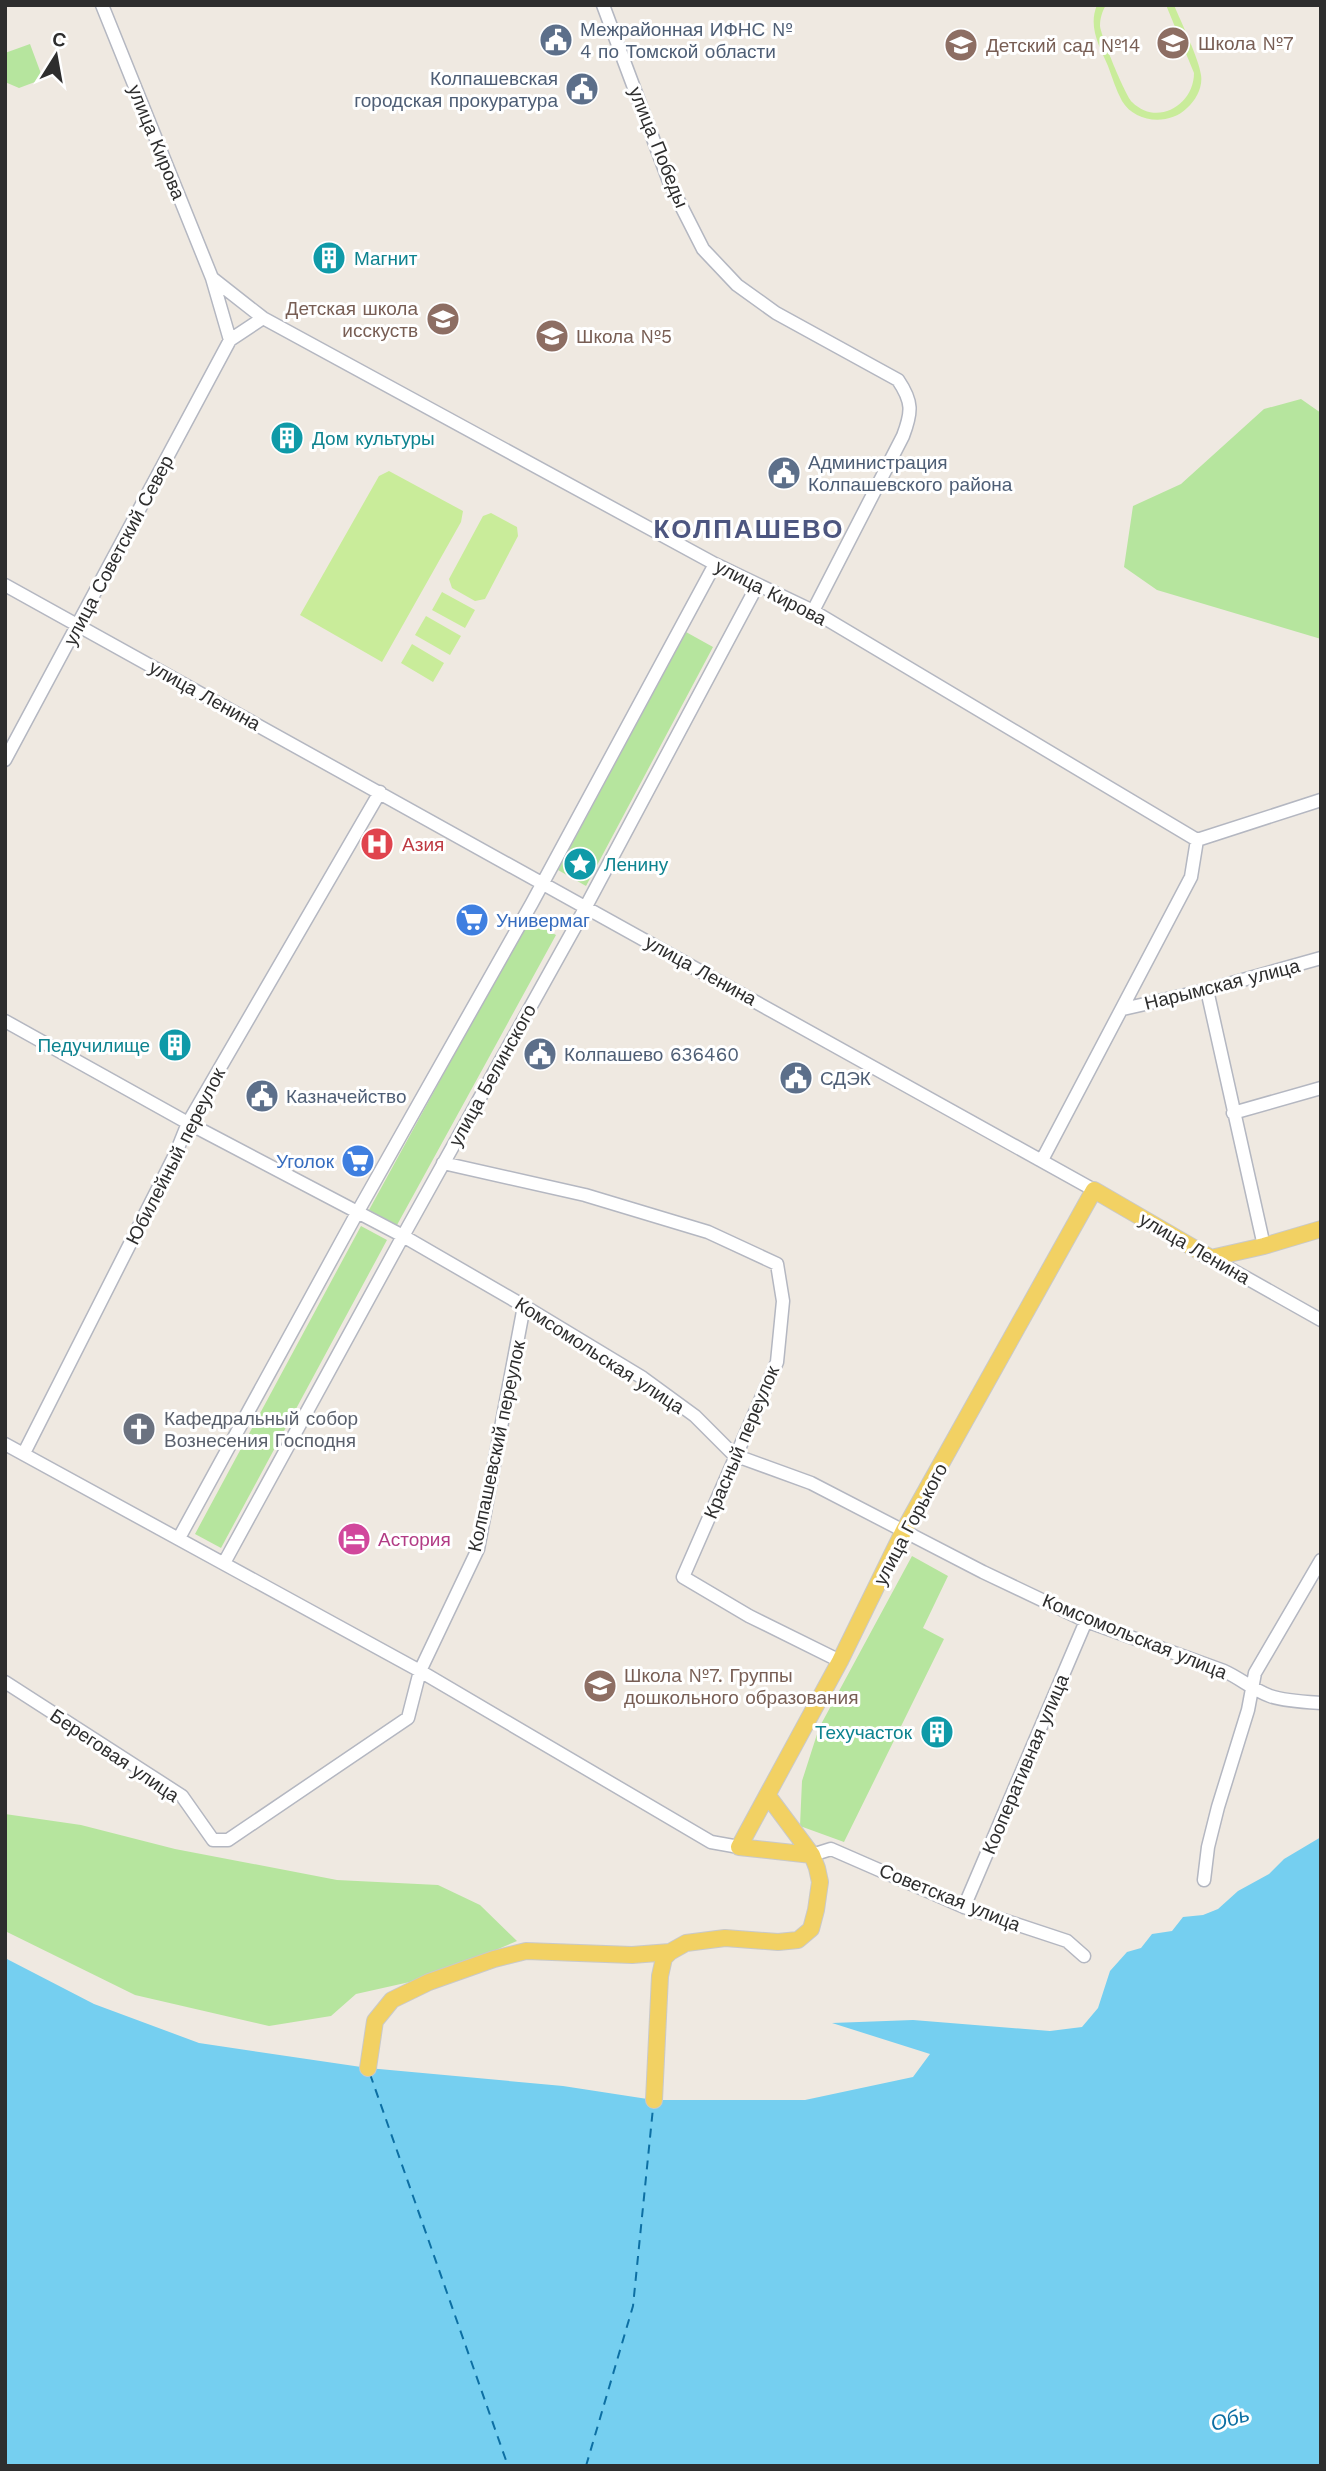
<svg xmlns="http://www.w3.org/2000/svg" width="1326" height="2471" font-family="'Work Sans',sans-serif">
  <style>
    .green { fill: #b6e59e }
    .pitch { fill: #c9ec9a }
    .water { fill: #75cff0 }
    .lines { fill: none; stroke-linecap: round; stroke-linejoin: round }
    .ferry { stroke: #0d6fa3; stroke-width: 2; stroke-dasharray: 9 7; stroke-linecap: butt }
    .minor-casing { stroke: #b4b7c1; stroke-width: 15 }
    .major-casing { stroke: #c9c9c9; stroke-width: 18 }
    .minor { stroke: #fff; stroke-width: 12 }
    .major { stroke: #f2d163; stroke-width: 16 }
    .labels { text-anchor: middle; stroke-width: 6; stroke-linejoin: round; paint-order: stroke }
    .service-label { font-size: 19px; fill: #4e5e75; stroke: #fff; text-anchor: start }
    .education-label { font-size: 19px; fill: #785e54; stroke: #fff; text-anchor: start }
    .street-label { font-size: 19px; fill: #2e2e2e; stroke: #fff }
    .culture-label { font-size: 19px; fill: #0d838f; stroke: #fff; text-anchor: start }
    .health-label { font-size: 19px; fill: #be3a42; stroke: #fff; text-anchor: start }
    .shop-label { font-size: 19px; fill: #366cbe; stroke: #fff; text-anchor: start }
    .worship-label { font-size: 19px; fill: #5b616d; stroke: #fff; text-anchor: start }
    .hotel-label { font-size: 19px; fill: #b23c85; stroke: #fff; text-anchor: start }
    .water-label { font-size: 21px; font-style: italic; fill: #0d6fa3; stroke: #fff }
    .district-label { font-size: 26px; font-weight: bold; letter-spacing: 2px; fill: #4d5680; stroke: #fff }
  </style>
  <rect width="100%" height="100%" fill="#efe9e1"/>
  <path class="green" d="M30,44l13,35 -24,9 -14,-6v-29z
    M1301,399l20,14v226l-164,-49 -33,-23 9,-61 48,-22 83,-75z
    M686,632l27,15 -127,239 -28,-16z
    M528,920l28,15 -159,290 -28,-15z
    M361,1226l26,14 -166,308 -26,-14z
    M912,1556l36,20 -25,52 21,11 -100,203 -44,-16 2,-45 17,-53z
    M5,1814l76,11 94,24 162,31 101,5 42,20 37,36 -85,36 -76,17 -25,22 -62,10 -134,-31 -130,-64z"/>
  <path class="pitch" d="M1097,5h9c-4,7 -6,13 -6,21 1,10 25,69 32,76 25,25 62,3 62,-29l-28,-68h8c7,17 25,54 27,70 2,12 -5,25 -14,33 -18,18 -52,15 -65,-7 -6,-11 -10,-24 -14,-35 -9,-21 -20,-39 -11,-61z
    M389,471l74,40 -2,11 -79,140 -82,-47 79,-139z
    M491,513l26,14 1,9 -33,63 -10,2 -23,-13 -3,-9 34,-63z
    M442,592l33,18 -10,18 -33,-18z
    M426,616l35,20 -11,19 -35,-20z
    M412,644l32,19 -11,19 -32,-19z"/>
  <path class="water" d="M1321,1837v629h-1316v-508l89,46 105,39 169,25 195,18 91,14h151l108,-23 17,-23 -98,-31 81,-3 137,11 32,-4 16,-19 12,-37 17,-19 14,-4 11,-14 20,-3 11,-14 20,-2 15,-6 20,-18 31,-17 15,-15z"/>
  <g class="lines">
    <path class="ferry" d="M370,2074l138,392
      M586,2466l47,-160 20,-198"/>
    <defs>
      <path id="minor" d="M102,5l110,273 18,62
        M603,5l67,179 33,65 34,36 39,28 122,67c15,22 14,32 5,56l-90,175
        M212,278l51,40 452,246 98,47 384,229
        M5,585l1089,605
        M5,760l225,-420 33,-22
        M1197,840l124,-40
        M1207,990l57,256
        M1123,1009l84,-19 114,-32
        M5,1021l183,102 215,113 121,70 119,72 52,38 39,39 77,28 172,89 103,49 138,50c16,7 29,19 46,25 14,5 35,6 51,7
        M1233,1113l88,-25
        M1042,1160l149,-283 6,-37
        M443,1163l142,32 123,37 69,32 6,37 -6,61 -94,215 66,39 91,45
        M1211,1258l110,62
        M5,1444l415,227 291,171 28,5
        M24,1453l152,-300 12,-30 192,-331
        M179,1538l178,-325 175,-310 183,-339
        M224,1563l179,-327 172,-309 182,-341
        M5,1682l177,114 31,44h15l180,-122 12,-47 58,-122 46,-243
        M812,1855l19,-6 133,58 103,34 17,15
        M1204,1880l4,-33 10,-40 30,-97 7,-37 66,-113
        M964,1907l122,-286"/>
      <path id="major" d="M812,1855l-73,-8 101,-186 64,-131 190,-340 117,68 53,-12 57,-17
        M368,2068l7,-47 17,-21 37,-18 65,-23 32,-8 106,4 38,-3 16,-9 39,-5 53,4 20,-2 13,-11 5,-19 4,-28 -3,-14 -5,-13 -44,-59
        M654,2100l6,-124 4,-18 6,-6"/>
    </defs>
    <use href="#minor" class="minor-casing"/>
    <use href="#major" class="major-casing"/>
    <use href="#minor" class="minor"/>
    <use href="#major" class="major"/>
  </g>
  <defs>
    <symbol id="civic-disc" viewBox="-11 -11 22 22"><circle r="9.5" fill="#5c6f8a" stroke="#fff"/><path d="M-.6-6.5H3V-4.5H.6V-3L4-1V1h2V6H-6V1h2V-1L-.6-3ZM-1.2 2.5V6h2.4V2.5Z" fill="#fff"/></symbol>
    <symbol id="school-disc" viewBox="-11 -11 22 22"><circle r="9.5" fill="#8d6e63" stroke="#fff"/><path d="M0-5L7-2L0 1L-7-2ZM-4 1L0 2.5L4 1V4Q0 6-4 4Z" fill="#fff"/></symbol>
    <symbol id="building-disc" viewBox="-11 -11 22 22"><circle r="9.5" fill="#0f9aa8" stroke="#fff"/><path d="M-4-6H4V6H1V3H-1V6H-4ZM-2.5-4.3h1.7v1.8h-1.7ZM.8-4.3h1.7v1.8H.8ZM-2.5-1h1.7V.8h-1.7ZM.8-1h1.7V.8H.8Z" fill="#fff"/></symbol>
    <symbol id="hospital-disc" viewBox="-11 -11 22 22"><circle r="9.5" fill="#e0444e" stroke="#fff"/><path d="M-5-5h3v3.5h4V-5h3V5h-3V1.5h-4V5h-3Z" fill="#fff"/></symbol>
    <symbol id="sight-disc" viewBox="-11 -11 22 22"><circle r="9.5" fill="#0f9aa8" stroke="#fff"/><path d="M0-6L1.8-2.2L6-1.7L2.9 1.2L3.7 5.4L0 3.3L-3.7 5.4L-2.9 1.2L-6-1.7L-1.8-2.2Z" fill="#fff"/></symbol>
    <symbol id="supermarket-disc" viewBox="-11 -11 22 22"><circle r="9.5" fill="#3f7fe0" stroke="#fff"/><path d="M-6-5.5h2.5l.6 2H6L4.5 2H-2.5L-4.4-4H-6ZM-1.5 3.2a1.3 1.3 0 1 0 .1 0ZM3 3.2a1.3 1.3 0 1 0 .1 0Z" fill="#fff"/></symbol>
    <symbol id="church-disc" viewBox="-11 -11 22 22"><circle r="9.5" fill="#6b7280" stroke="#fff"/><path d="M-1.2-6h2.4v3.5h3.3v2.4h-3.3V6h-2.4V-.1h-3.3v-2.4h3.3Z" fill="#fff"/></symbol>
    <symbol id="hotel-disc" viewBox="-11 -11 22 22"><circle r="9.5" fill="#d1479c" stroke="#fff"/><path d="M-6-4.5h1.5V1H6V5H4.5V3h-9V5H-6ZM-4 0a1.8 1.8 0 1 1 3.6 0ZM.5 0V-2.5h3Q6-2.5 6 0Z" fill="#fff"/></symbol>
  </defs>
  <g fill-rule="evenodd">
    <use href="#civic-disc" x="537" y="21" width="38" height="38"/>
    <use href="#school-disc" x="1154" y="24" width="38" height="38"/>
    <use href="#school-disc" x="942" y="26" width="38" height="38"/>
    <use href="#civic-disc" x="563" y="70" width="38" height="38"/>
    <use href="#building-disc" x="310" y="239" width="38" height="38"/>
    <use href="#school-disc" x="424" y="300" width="38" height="38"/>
    <use href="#school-disc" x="533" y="317" width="38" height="38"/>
    <use href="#building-disc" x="268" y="419" width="38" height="38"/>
    <use href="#civic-disc" x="765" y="454" width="38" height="38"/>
    <use href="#hospital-disc" x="358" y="825" width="38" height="38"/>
    <use href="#sight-disc" x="561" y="845" width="38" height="38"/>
    <use href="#supermarket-disc" x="453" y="901" width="38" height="38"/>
    <use href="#building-disc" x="156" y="1026" width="38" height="38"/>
    <use href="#civic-disc" x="521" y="1035" width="38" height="38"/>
    <use href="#civic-disc" x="777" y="1059" width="38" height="38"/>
    <use href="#civic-disc" x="243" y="1077" width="38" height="38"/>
    <use href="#supermarket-disc" x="339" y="1142" width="38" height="38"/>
    <use href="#church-disc" x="120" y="1410" width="38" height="38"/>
    <use href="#hotel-disc" x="335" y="1520" width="38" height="38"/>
    <use href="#school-disc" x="581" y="1667" width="38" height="38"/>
    <use href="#building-disc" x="918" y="1713" width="38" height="38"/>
  </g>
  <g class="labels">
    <g class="service-label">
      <text x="580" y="36">Межрайонная ИФНС №<tspan x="580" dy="22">4 по Томской области</tspan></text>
      <text x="558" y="85" text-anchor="end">Колпашевская<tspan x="558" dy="22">городская прокуратура</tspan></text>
      <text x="808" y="469">Администрация<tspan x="808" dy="22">Колпашевского района</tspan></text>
      <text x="564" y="1061">Колпашево 636460</text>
      <text x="820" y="1085">СДЭК</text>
      <text x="286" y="1103">Казначейство</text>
    </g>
    <g class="education-label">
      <text x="1198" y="50">Школа №7</text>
      <text x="986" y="52">Детский сад №14</text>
      <text x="418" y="315" text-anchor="end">Детская школа<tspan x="418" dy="22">исскуств</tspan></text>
      <text x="576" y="343">Школа №5</text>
      <text x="624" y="1682">Школа №7. Группы<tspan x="624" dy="22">дошкольного образования</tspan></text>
    </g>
    <g class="street-label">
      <text transform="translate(157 142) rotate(68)" y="7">улица Кирова</text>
      <text transform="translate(659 147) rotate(68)" y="7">улица Победы</text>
      <text transform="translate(118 550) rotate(-62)" y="7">улица Советский Север</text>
      <text transform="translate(771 592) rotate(27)" y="7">улица Кирова</text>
      <text transform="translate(205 695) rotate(29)" y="7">улица Ленина</text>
      <text transform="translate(701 970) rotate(29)" y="7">улица Ленина</text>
      <text transform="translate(1222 984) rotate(-14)" y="7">Нарымская улица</text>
      <text transform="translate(492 1075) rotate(-61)" y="7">улица Белинского</text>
      <text transform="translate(175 1156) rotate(-63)" y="7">Юбилейный переулок</text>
      <text transform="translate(1195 1248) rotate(30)" y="7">улица Ленина</text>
      <text transform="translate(600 1355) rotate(33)" y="7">Комсомольская улица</text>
      <text transform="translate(741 1442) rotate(-67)" y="7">Красный переулок</text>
      <text transform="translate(496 1446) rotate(-78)" y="7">Колпашевский переулок</text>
      <text transform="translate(910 1524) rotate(-62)" y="7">улица Горького</text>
      <text transform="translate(1135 1636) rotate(22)" y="7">Комсомольская улица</text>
      <text transform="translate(115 1755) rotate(34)" y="7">Береговая улица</text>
      <text transform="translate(1025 1764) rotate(-67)" y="7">Кооперативная улица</text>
      <text transform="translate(950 1897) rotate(22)" y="7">Советская улица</text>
    </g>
    <g class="culture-label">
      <text x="354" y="265">Магнит</text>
      <text x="312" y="445">Дом культуры</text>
      <text x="604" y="871">Ленину</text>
      <text x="150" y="1052" text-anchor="end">Педучилище</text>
      <text x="912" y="1739" text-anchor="end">Техучасток</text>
    </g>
    <g class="health-label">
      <text x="402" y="851">Азия</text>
    </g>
    <g class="shop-label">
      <text x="496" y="927">Универмаг</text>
      <text x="334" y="1168" text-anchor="end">Уголок</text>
    </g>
    <g class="worship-label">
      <text x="164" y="1425">Кафедральный собор<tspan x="164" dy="22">Вознесения Господня</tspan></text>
    </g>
    <g class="hotel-label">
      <text x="378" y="1546">Астория</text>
    </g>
    <g class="water-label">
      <text transform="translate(1230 2419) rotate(-16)" y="7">Обь</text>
    </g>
    <g class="district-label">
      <text x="749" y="538">КОЛПАШЕВО</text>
    </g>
  </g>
  <rect width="1326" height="2471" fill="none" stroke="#2e2e2e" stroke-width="14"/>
  <g transform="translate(56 56) rotate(11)" stroke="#ffffff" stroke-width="5" paint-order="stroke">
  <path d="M0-5L12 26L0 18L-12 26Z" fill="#2e2e2e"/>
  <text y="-10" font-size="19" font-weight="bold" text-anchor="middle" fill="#2e2e2e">С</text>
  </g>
</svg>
